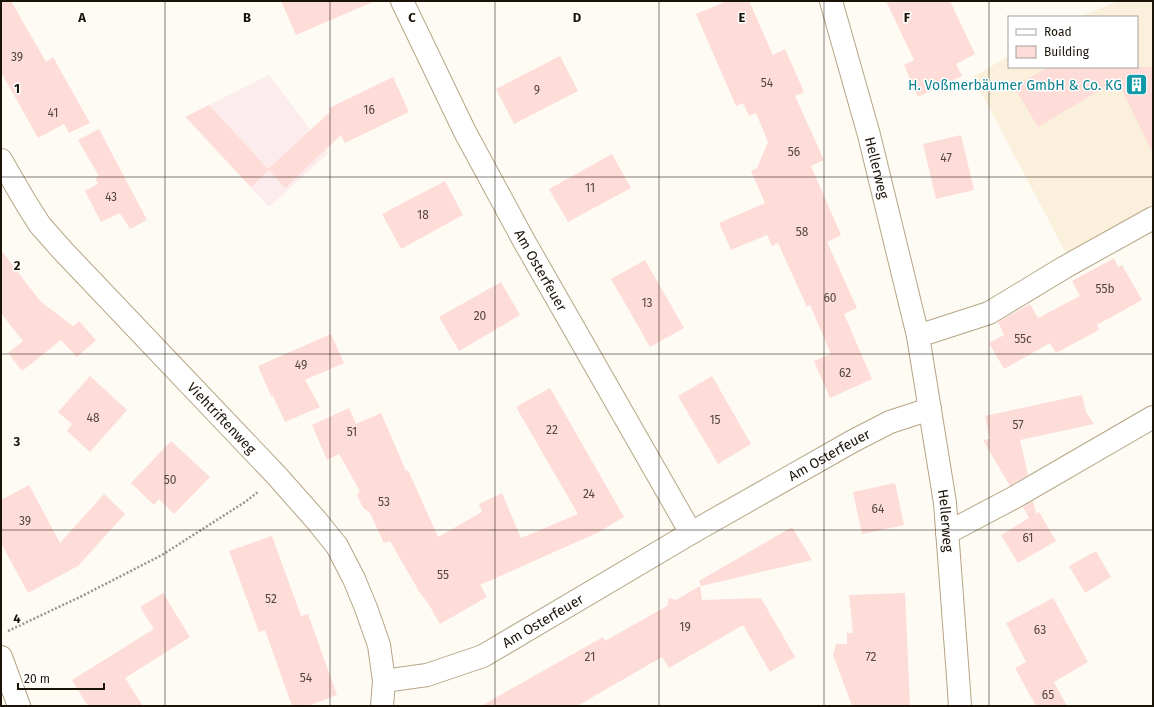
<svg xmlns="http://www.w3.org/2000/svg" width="1154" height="707" font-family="'Fira Sans',sans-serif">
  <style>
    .commercial { fill: #faf0db }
    .industrial { fill: #fdeced }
    .building { fill: #feddd8 }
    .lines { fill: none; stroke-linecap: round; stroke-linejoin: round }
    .minor-casing { stroke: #b6a585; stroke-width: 24 }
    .path { stroke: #9a958d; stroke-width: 2.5; stroke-dasharray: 2 2; stroke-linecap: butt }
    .minor { stroke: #fff; stroke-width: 22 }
    .grid { fill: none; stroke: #1a1308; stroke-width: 1; stroke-opacity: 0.55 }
    .labels { text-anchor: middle; stroke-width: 3; stroke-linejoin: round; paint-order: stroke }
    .number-label { font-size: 12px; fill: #53463c }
    .culture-label { font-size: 14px; fill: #0d838f; stroke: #fff; text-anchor: end }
    .street-label { font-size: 14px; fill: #1a1308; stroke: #fff }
    .grid-label { font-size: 13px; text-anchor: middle; font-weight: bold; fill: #1a1308; stroke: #fff; stroke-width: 3; stroke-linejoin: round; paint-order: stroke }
  </style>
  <rect width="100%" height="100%" fill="#fefaf4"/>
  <path class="commercial" d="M1119,1h34v204l-21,11 -66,37 -93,-176 36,-21v11h128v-50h-59z"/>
  <path class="industrial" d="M269,75l59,78 -59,54 -84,-90z"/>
  <path class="building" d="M1,1h10l35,61 7,-5 37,66 -21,10 -5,-9 -26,14 -37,-66z
    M281,1h94l-79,34z
    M727,1h22l24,54 12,-6 19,43 -9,4 29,64 -13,6 30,69 -14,7 30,66 -13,6 28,65 -42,19 -16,-37 17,-7 -21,-49 -3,2 -29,-64 -6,3 -5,-11 -36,15 -12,-27 46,-20 -14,-32 6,-3 11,-26 -12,-29 -7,3 -6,-13 -7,3 -40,-92z
    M886,1h64l25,53 -19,10 6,12 -44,21 -14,-32 10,-5z
    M560,56l18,35 -64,33 -18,-35z
    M1048,67h105v87l-36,-74 -79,47 -24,-40z
    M393,77l16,35 -64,31 -4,-8 -56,53 -16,-18 -18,17 -65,-70 23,-12 59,64 62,-57 -1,-4z
    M99,129l48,91 -17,9 -10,-16 -19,9 -16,-31 13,-7 -3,-6 4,-2 -21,-36z
    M961,135l13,55 -38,9 -13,-55z
    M612,154l19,34 -63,34 -19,-33z
    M445,181l18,34 -62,34 -19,-35z
    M1,250l39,51 33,25 6,-5 17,19 -19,17 -16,-17 -39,31 -14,-18 15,-12 -13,-16 -9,-12z
    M1114,258l4,9 4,-2 20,35 -45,25 2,5 -43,23 -6,-10 -46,26 -15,-26 15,-8 -6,-13 32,-18 8,14 42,-22 -8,-15z
    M645,260l39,68 -34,19 -39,-68z
    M501,282l19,33 -61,36 -20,-34z
    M331,334l13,29 -39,17 15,27 -35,15 -12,-26h-2l-13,-30z
    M90,376l37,34 -37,42 -23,-21 5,-7 -14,-12z
    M712,376l39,68 -33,20 -40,-68z
    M550,388l74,129 -27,16 -117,52 7,12 -47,27 -12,-21 -8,-10 -30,-52 -6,2 -14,-30 -7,-5 -6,-13 3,-4 -21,-37 -12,6 -15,-35 37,-17 7,16 25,-11 25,58 2,-1 30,67 44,-25 -3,-8 23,-11 19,45 57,-24 -62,-107z
    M1082,395l4,17 8,12 -74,16 8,35 -18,11 -27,-46 7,-1 -5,-23z
    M171,441l39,36 -36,37 -15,-15 -5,6 -23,-22z
    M895,483l9,42 -42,9 -9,-42z
    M29,485l31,58 44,-49 21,20 -47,52 -50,27 -27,-50v-43z
    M1033,501l3,13 3,-2 17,29 -38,22 -17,-28 28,-17 -6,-11z
    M792,527l20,33 -111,26 -2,-5z
    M272,536l29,80 7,-2 29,81 -29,11h-16l-27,-76 -6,2 -30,-81z
    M1096,551l15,26 -26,16 -16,-27z
    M700,586l2,14 59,-2 34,59 -25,15 -27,-47 -74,43 -7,-11 -85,49h-96l122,-69 2,4 62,-35 2,-8 7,2z
    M163,593l27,44 -65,41 18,28h-55l-16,-26 82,-51 -14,-22z
    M905,593l5,113h-58l-19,-51 3,-11h11v-11h6l-4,-38z
    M1053,598l35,64 -34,20 13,24h-31l-21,-38 11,-6 -20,-39z"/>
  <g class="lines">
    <defs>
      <g id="minor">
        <path id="s1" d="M402,1l63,131 59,109 167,292"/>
        <path id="s2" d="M831,1l38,134 49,201 27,167 13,174 2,29"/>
        <path id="s3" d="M1,160l25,43 14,22 23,26 214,225 39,44 21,26 17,33 12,29 13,37 5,36 -2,25"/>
        <path d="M918,336l71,-23 76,-46 88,-49"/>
        <path d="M947,533l68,-36 138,-80"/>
        <path d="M1,657l18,49"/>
        <path id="s4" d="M384,681l43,-6 56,-19 208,-123 162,-92 37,-19 40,-13"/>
      </g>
    </defs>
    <use href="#minor" class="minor-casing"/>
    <path class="path" d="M8,631l74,-35 80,-41 83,-53 13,-10"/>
    <use href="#minor" class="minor"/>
  </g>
  <path class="grid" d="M165,1v705M330,1v705M495,1v705M659,1v705M824,1v705M989,1v705M1,177h1152M1,354h1152M1,530h1152"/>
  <defs>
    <symbol id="building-square" viewBox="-11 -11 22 22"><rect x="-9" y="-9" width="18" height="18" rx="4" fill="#0f9aa8" stroke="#fff"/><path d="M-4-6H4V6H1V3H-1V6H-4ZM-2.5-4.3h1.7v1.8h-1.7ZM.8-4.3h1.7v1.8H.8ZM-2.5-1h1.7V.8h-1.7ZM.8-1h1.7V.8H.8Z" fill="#fff"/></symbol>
  </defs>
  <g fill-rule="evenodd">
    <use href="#building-square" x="1124" y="72" width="25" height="25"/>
  </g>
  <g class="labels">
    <g class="number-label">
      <text x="17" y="61">39</text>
      <text x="767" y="87">54</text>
      <text x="537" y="94">9</text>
      <text x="369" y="114">16</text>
      <text x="53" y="117">41</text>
      <text x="794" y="156">56</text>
      <text x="946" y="162">47</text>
      <text x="590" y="192">11</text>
      <text x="111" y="201">43</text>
      <text x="423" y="219">18</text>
      <text x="802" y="236">58</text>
      <text x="1105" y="293">55b</text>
      <text x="830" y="302">60</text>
      <text x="647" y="307">13</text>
      <text x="480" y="320">20</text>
      <text x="1023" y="343">55c</text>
      <text x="301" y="369">49</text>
      <text x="845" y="377">62</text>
      <text x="93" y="422">48</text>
      <text x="715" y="424">15</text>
      <text x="1018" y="429">57</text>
      <text x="552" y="434">22</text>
      <text x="352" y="436">51</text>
      <text x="170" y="484">50</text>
      <text x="589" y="498">24</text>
      <text x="384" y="506">53</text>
      <text x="878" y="513">64</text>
      <text x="25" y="525">39</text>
      <text x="1028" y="542">61</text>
      <text x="443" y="579">55</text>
      <text x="271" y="603">52</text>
      <text x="685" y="631">19</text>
      <text x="1040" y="634">63</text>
      <text x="590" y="661">21</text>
      <text x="871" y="661">72</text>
      <text x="306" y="682">54</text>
      <text x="1048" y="699">65</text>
    </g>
    <g class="culture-label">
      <text x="1122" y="90">H. Voßmerbäumer GmbH &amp; Co. KG</text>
    </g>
    <g class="street-label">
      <text dy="5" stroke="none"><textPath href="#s2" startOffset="173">Hellerweg</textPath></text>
      <text dy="5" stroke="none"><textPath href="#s1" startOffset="303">Am Osterfeuer</textPath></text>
      <text dy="5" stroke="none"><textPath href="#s3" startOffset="341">Viehtriftenweg</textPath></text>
      <text dy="5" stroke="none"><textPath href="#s4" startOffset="503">Am Osterfeuer</textPath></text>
      <text dy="5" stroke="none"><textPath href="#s2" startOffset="533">Hellerweg</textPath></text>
      <text dy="5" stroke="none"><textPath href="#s4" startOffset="172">Am Osterfeuer</textPath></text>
    </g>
  </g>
  <g class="grid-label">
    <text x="82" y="22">A</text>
    <text x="247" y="22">B</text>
    <text x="412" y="22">C</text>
    <text x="577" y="22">D</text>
    <text x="742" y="22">E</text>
    <text x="907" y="22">F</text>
    <text x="17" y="93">1</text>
    <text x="17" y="270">2</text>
    <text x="17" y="446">3</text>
    <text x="17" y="623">4</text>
  </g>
  <rect width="1154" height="707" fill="none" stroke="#1a1308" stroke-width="4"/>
  <rect x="1008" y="16" width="130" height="52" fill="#ffffff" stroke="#a3a19c"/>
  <rect x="1016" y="29" width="20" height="6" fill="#ffffff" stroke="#a3a19c"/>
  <text x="1044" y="36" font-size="12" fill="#1a1308">Road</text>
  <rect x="1016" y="46" width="20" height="12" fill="#feddd8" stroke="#a3a19c"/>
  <text x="1044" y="56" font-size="12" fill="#1a1308">Building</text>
  <path d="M18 683v6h86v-6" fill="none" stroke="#1a1308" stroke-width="2"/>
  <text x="24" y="683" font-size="12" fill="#1a1308" stroke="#ffffff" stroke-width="3" paint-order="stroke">20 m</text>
</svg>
